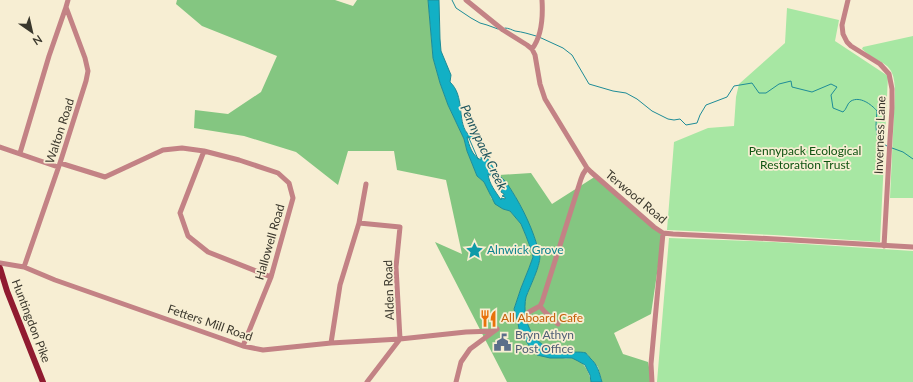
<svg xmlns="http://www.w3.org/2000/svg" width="913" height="382" font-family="Lato,sans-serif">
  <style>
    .green { fill: #a7e7a3 }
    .forest { fill: #84c681 }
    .water { fill: #12b0c5; stroke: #1e8c97; fill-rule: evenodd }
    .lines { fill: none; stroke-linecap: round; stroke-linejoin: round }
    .stream { stroke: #1e8c97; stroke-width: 1 }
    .minor { stroke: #c38285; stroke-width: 5 }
    .major { stroke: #901b30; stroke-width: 6 }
    .labels { text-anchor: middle; stroke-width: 3.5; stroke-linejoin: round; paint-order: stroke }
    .street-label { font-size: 12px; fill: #3a372c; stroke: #f7eed3 }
    .park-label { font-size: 12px; fill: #105412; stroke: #f7eed3 }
    .culture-label { font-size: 12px; fill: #0d838f; stroke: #f7eed3; text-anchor: start }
    .food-label { font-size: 12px; fill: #c56008; stroke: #f7eed3; text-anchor: start }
    .service-label { font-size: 12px; fill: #4e5e75; stroke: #f7eed3; text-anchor: start }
    .water-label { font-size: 13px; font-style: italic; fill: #1b535c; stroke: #f7eed3 }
  </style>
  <rect width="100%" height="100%" fill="#f7eed3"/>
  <path class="green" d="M787,8l52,12 -4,21 53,35 -8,166 -106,-7 -107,-5 7,-88 34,-14 26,-2 2,-29 3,-13 46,-41z
    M913,36v162h-23l5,-106c0,-33 -14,-25 -33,-43l1,-2z
    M669,238l105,4 139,9v131h-256z"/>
  <path class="forest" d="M177,0h158l18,6 4,-6h71l5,58 7,25 8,22 16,34 3,12 10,25 7,6 5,8 2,8 12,11 7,2 11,13 5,12 6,16 1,5 -4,11 -8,20 -7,21 4,14 1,6 9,15 9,11c9,1 17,2 26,3 3,1 6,0 9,0 12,3 17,13 19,24h-84l-72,-140 27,12 -16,-74 -49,-10 -3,-19h-46l-10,34 -42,-33 -52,-16 -50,-8 1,-18 33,4 33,-22 16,-36 -75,-30 -26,-22z
    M531,173l21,31 44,-28 67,57 -12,81 -37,19 9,21 25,8 4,20h-50l-4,-15 -12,-14c-5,0 -10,-1 -15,-1 -6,0 -10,0 -16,-1 -24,-8 -34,-30 -29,-54 4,-10 15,-32 14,-42 -1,-7 -5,-16 -8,-23 -9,-21 -17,-41 -33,-57z"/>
  <path class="water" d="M428,0h11l1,39 1,12 10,24 -1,7c15,14 7,38 17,51 2,2 8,4 10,6 7,6 9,17 13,24 3,3 4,7 7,10 3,3 6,6 9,9 13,19 24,40 31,63 1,3 3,8 3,11 0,11 -10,30 -14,41 -5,25 8,51 35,55 7,1 19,-1 25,1 0,1 4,4 4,5 8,7 9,14 12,24h-11l-1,-7 -5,-10 -7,-4 -6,-3h-22l-13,-3 -9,-11 -9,-15 -1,-6 -4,-14 7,-21 8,-20 4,-11 -1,-5 -6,-16 -5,-12 -11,-13 -7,-2 -8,-5 -11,-22 -7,-6 -10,-25 -3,-12 -16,-34 -8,-22 -7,-25zM467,137c7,2 16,10 15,19l2,1v2l-3,-2v3c-9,-4 -12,-15 -14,-23zM488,174l14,9 2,3 -3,4v2l3,2v1l-2,1 3,1v2l-4,-1v2c-5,-8 -12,-16 -13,-26z"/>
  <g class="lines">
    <path class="stream" d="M452,0l4,8 15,10 9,5 7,2 11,4
      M505,28c4,0 7,2 10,3 8,1 14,3 21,5
      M539,37l24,11 9,7 17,29 24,7 13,2 11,6 15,12 16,8 6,1 6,-1 6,6 11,-2 3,-8 6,-10 21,-8 7,-11 18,-3 7,10h7l13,-9 12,-3 1,6 20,5 19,-8 6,3 -6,8 2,13 10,4c4,-3 4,-9 8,-11 9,-5 20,3 26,10 -1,13 -4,29 10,35
      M468,136l10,23
      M892,148l11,4 10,7"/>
    <path class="minor" d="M466,0l37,30 24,15 5,4 3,6 5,29 5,15 42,69 4,4 63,55 9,6 10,1 102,5 138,8
      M848,0l-6,25 1,9 4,8 4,4 29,18 9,10 3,15v19l-2,31 -6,107
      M532,49c10,-13 11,-33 10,-49
      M0,147l58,20
      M204,151l-24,62 8,23 20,16 63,25
      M20,153l29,-97 17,-49
      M60,163l45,14 58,-27 19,-2 22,3 35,9 39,13 11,10 4,15 -22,79 -28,69
      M359,223l41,4 -4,40 4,72 -33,43
      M0,263l24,4 31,13 188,66 20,4 68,-7 69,-4 66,-7 28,-1
      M24,267l36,-104 26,-82 2,-10 -3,-13 -19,-51 2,-7
      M540,306l4,5 14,13
      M529,312l11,-6 2,-4 39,-123 2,-5 4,-6
      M331,343l9,-58 19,-62 7,-39
      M456,382l5,-20 9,-13 27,-20
      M652,382l-1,-18 12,-131"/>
    <path class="major" d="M0,268l7,23 36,91"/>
  </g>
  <defs>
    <symbol id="sight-bare" viewBox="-9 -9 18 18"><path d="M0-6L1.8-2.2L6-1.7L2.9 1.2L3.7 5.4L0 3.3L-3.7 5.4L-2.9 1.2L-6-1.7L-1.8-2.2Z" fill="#0f9aa8" stroke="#f7eed3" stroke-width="2.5" paint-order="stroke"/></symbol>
    <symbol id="restaurant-bare" viewBox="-9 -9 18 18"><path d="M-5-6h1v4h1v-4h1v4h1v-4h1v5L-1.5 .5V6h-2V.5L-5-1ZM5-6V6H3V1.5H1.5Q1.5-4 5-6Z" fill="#e8710a" stroke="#f7eed3" stroke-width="2.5" paint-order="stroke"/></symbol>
    <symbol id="civic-bare" viewBox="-9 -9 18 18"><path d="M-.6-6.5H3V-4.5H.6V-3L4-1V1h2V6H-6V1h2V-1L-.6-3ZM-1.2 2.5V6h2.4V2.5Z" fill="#5c6f8a" stroke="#f7eed3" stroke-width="2.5" paint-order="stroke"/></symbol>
  </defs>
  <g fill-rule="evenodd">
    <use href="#sight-bare" x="462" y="238" width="25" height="25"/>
    <use href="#restaurant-bare" x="476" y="306" width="25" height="25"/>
    <use href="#civic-bare" x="490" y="330" width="25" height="25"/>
  </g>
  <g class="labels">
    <g class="street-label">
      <text transform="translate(60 131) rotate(-72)" y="4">Walton Road</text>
      <text transform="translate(880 135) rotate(-88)" y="4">Inverness Lane</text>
      <text transform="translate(636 197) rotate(40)" y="4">Terwood Road</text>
      <text transform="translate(270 242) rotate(-74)" y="4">Hallowell Road</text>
      <text transform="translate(389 290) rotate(-92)" y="4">Alden Road</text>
      <text transform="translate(31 321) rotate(69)" y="4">Huntingdon Pike</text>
      <text transform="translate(210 323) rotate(19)" y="4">Fetters Mill Road</text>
    </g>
    <g class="park-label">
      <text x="805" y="155">Pennypack Ecological<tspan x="805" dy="14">Restoration Trust</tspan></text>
    </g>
    <g class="culture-label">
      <text x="487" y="254">Alnwick Grove</text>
    </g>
    <g class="food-label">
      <text x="501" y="322">All Aboard Cafe</text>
    </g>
    <g class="service-label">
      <text x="515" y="339">Bryn Athyn<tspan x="515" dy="14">Post Office</tspan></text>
    </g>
    <g class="water-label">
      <text transform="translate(484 147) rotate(65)" y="5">Pennypack Creek</text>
    </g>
  </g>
  <g transform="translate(32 32) rotate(146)" stroke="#f7eed3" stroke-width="3" paint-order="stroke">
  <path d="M0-3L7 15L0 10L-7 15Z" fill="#3a372c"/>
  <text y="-6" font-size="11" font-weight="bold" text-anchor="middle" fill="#3a372c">N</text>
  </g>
</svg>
